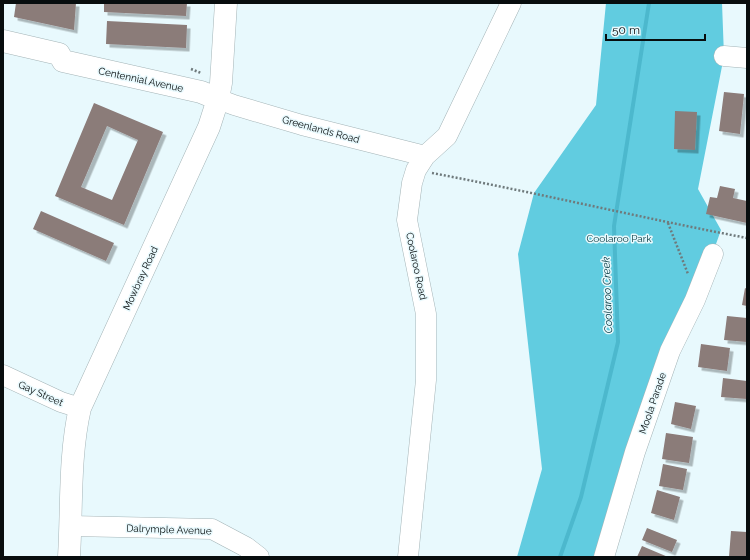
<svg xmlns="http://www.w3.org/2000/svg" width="750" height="560" font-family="Raleway,sans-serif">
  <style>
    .forest { fill: #61cce0 }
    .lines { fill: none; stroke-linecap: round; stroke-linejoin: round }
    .stream { stroke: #4cb8cd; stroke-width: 4 }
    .building { fill: #8b7b79; fill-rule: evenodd; filter: url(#shadow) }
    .minor-casing { stroke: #a4b4b7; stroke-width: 21 }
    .major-casing { stroke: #a4b4b7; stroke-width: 23 }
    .path { stroke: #6f7a7c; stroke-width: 2.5; stroke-dasharray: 2 2; stroke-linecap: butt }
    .minor { stroke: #fff; stroke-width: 20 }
    .major { stroke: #fff; stroke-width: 22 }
    .labels { text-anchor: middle; stroke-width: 3; stroke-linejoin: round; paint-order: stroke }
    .street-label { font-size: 10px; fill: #070d0e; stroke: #e8f9fd }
    .park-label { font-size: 10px; fill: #02373f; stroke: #e8f9fd }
    .water-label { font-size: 11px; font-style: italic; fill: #01363f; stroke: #e8f9fd }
  </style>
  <defs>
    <filter id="shadow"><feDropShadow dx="3.5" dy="3.5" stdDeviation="0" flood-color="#0004"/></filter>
  </defs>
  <rect width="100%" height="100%" fill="#e8f9fd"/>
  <path class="forest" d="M606,3h116l2,53 -26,133 23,41 -117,327h-87l25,-88 -24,-215 16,-61 62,-88z"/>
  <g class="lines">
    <path class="stream" d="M560,557l21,-60 37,-155 -4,-116 35,-223"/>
  </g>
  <path class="building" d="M16,3h60l-2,27 -60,-13z
    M104,3h83l-1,13 -82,-4z
    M107,21l80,4 -1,23 -80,-4z
    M724,92l20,2 -4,40 -21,-3z
    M94,103l69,29 -39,93 -69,-29zM107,126l31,14 -26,60 -31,-13z
    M675,111l22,1 -2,38 -21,-1z
    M720,186l15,3 -2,9 14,3v22l-41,-9 4,-17 7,1z
    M41,211l73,32 -8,18 -73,-32z
    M745,288l2,1v17l-5,-1z
    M727,316l20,2v24l-23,-2z
    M701,344l29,4 -3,23 -29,-4z
    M723,378l24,3v18l-26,-2z
    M675,402l21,4 -5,23 -20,-5z
    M666,433l27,4 -4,26 -27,-4z
    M663,464l24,5 -4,21 -24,-4z
    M657,490l23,7 -6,23 -23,-7z
    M647,528l30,12 -5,12 -30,-12z
    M731,531l16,1v25h-18z
    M642,546l26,11h-31z"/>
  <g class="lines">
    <defs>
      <path id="minor" d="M724,56l23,2
        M218,99l16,6 68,20 123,31
        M3,375l58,27 19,6
        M71,526l141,3 34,18 13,10
        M408,557l18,-177v-66l-19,-94 5,-37 4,-13 9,-14 22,-20 64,-133
        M604,557l31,-105 35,-101 25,-51 18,-46"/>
      <path id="major" d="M3,41l56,13 4,7 138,31 17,7
        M69,557c3,-49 0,-101 11,-149l129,-281 9,-28 3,-16 5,-80"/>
    </defs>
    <use href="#minor" class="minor-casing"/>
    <use href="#major" class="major-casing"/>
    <path class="path" d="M191,69l10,4
      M432,173c106,20 210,45 315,65
      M668,223l20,51"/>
    <use href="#minor" class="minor"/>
    <use href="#major" class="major"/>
  </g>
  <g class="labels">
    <g class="street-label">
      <text transform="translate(141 79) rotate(12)" y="4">Centennial Avenue</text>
      <text transform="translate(321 129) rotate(15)" y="4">Greenlands Road</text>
      <text transform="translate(417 266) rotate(78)" y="4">Coolaroo Road</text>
      <text transform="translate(140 278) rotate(-65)" y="4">Mowbray Road</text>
      <text transform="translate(41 393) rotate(24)" y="4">Gay Street</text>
      <text transform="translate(652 403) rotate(-71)" y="4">Moola Parade</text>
      <text transform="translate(169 529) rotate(2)" y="4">Dalrymple Avenue</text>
    </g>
    <g class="park-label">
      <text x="619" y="242">Coolaroo Park</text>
    </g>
    <g class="water-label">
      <text transform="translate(607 295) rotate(-92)" y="4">Coolaroo Creek</text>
    </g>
  </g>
  <rect width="750" height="560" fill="none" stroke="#070d0e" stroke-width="8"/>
  <path d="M606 34v6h99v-6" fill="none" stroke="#070d0e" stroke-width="2"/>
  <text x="612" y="34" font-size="12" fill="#070d0e" stroke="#e8f9fd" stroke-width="3" paint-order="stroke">50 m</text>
</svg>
